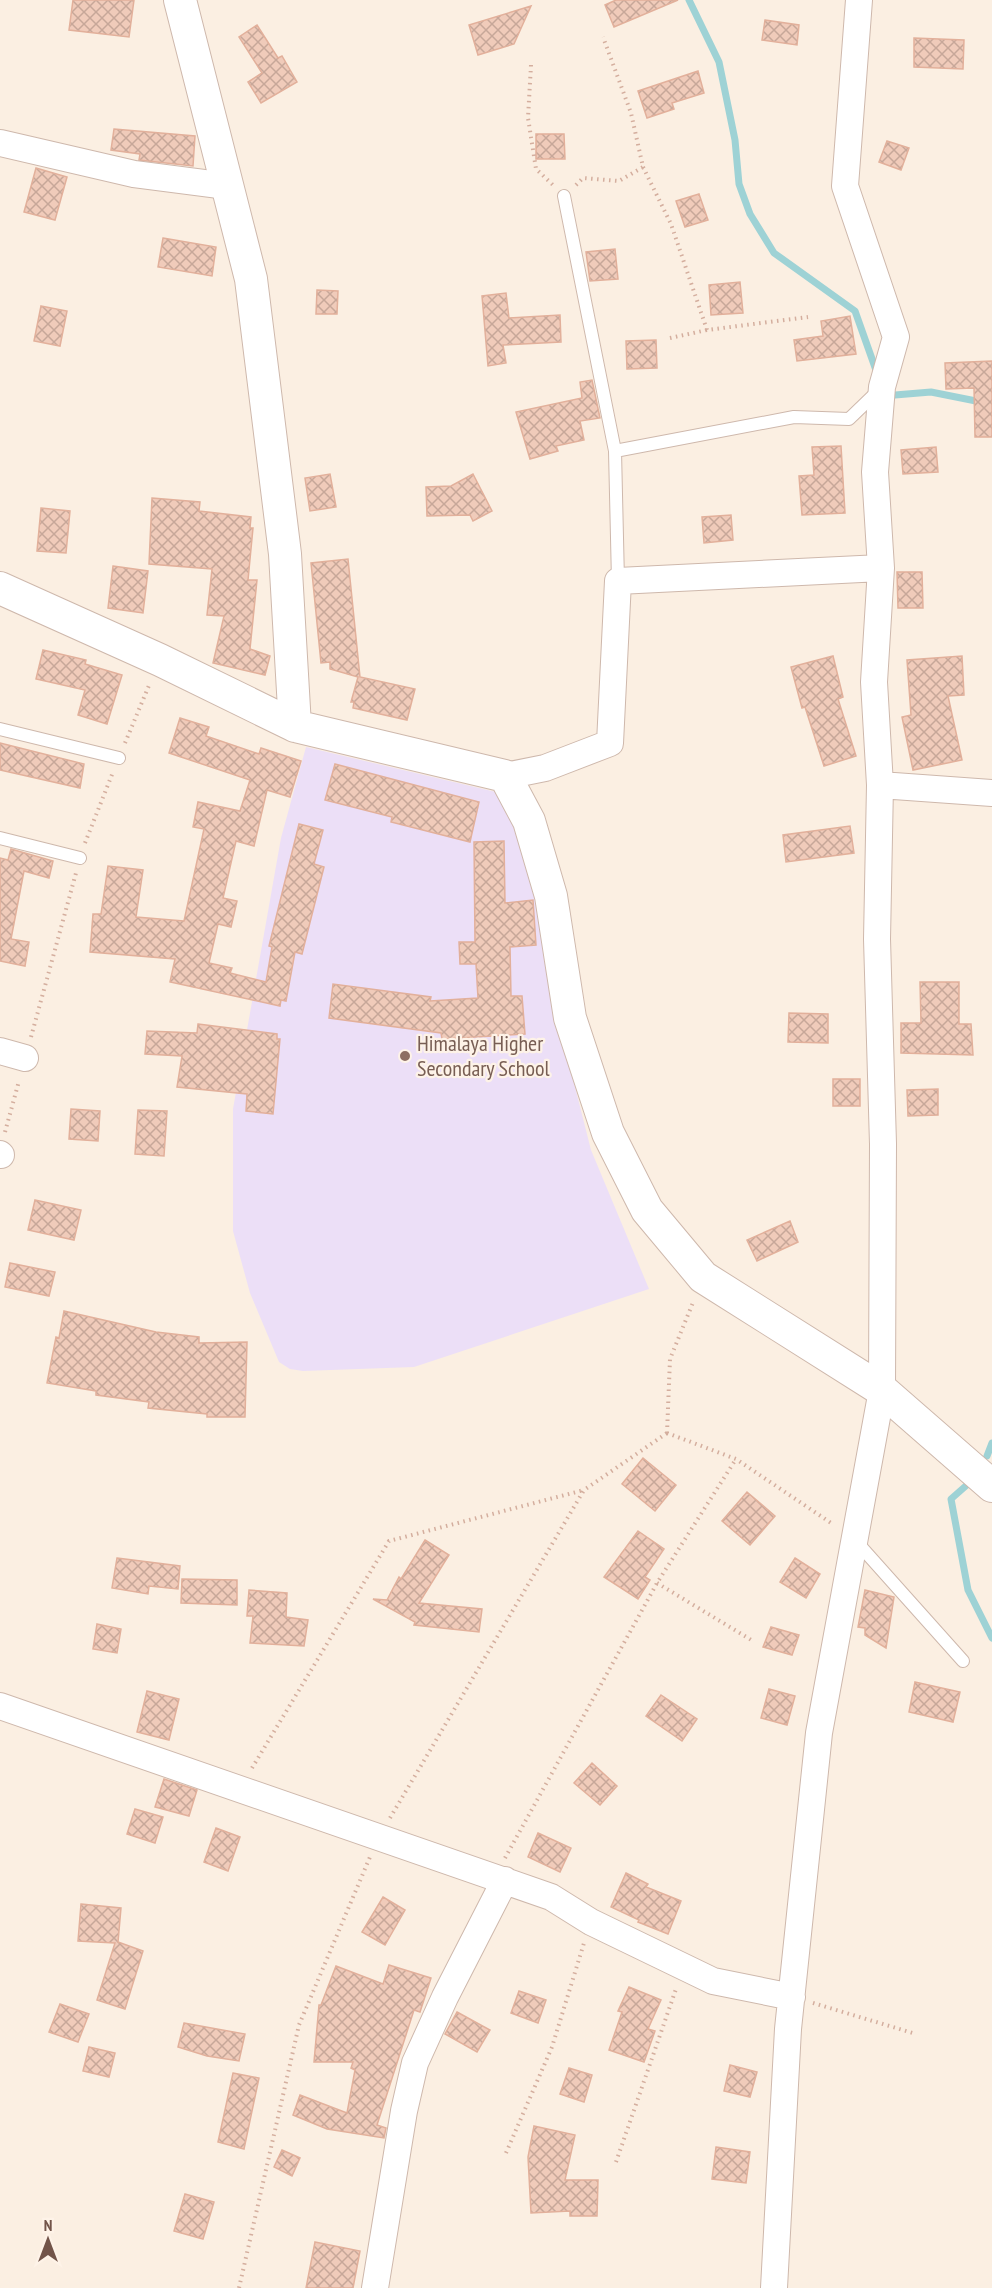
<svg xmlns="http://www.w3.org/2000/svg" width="992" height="2288" font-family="'PT Sans Narrow',sans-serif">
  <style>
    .education { fill: #ecdff7 }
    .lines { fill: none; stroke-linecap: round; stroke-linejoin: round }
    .stream { stroke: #9ed2d5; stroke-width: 7 }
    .building { fill: url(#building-cross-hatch); stroke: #e2b09b; stroke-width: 1.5 }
    .service-casing { stroke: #ceb8ac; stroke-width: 14 }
    .minor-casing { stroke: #ceb8ac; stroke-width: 28 }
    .tertiary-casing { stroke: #ceb8ac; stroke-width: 34 }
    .path { stroke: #d4ae9e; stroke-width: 4; stroke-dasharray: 1.5 4.5; stroke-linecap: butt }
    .service { stroke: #fff; stroke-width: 12 }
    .minor { stroke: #fff; stroke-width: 26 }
    .tertiary { stroke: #fff; stroke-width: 32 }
    .education-dot { fill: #8d6e63; stroke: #fef3e8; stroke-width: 2 }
    .labels { text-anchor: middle; stroke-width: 4.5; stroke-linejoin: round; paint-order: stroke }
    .education-label { font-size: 22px; fill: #785e54; stroke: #fef3e8; text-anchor: start }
  </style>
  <defs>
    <pattern id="building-cross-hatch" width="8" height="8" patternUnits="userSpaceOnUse" patternTransform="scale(1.5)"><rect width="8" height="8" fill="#f0cbba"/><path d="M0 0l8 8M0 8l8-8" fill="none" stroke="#c7a799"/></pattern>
  </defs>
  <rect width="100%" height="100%" fill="#fbefe2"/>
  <path class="education" d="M306,747l190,45 24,37 22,66 12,109 37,146 58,139 -235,78 -111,4 -13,-2 -11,-7 -29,-69 -17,-62v-122l48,-271z"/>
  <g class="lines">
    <path class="stream" d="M689,0l30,62 16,78 4,44 11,30 24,39 81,58 22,62
      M895,395l36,-3 50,10 11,-1
      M987,1456l5,-13
      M968,1484l-17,15 17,91 24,48"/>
  </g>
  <path class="building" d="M73,0h61l-5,37 -60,-7z
    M616,0h62l-64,27 -9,-22z
    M531,6l-17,38 -36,11 -9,-30z
    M765,20l34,5 -2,20 -35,-5z
    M257,25l21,33 4,-2 15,26 -36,21 -13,-21 14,-9 -23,-36z
    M914,38l50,2 -1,29 -49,-2z
    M698,71l6,22 -32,10 2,6 -27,9 -9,-27z
    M114,129l81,7 -2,30 -54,-6 1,-6 -29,-4z
    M536,134h28l1,25h-29z
    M887,141l22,7 -8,22 -22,-8z
    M36,168l31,9 -12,43 -31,-8z
    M699,194l9,26 -23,7 -9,-26z
    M163,238l53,9 -4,29 -54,-9z
    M615,249l3,30 -28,2 -4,-29z
    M740,282l3,31 -32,2 -2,-30z
    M317,290l21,1 -1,23h-21z
    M506,293l3,25 51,-3 1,27 -58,3 3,18 -18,3 -6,-70z
    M41,306l26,5 -7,35 -26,-5z
    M850,316l6,38 -59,7 -3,-21 29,-4 -2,-15z
    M656,340l1,28 -30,1 -1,-28z
    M992,361v76h-17l-1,-49 -28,1 -1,-26z
    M592,380l8,38 -20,3 4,19 -28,6 2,5 -28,8 -14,-47 66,-14 -2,-16z
    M841,446l4,67 -43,2 -3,-39 15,-1 -2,-28z
    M936,447l2,25 -35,2 -2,-24z
    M330,474l6,33 -26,4 -5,-33z
    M473,474l19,37 -19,10 -3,-6 -43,1 -1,-29 25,-1z
    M152,498l48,4 -1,9 52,6 -1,11h3l-5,52h9l-7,69 20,7 -5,19 -52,-12 11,-47 -17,-1 5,-46 -63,-5z
    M41,508l29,3 -4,42 -29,-2z
    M731,515l2,25 -29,3 -2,-26z
    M348,559l12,118 55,12 -8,31 -54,-12 1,-6h-3l7,-25 -28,-8v-7l-9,1 -10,-100z
    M113,566l35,5 -5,42 -35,-5z
    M897,572h25l1,36h-25z
    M43,650l43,10 -1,4 37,11 -15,49 -29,-9 7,-25 -49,-11z
    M833,656l10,41 -5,2 18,57 -32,10 -19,-59 -3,1 -11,-41z
    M962,656l2,39 -16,1 14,64 -49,10 -11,-53 9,-2 -4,-55z
    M180,718l29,9 -3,9 53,18 2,-6 40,13 -11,36 -23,-7 -13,56 -18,-5 -13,57 14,3 -6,26 -13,-3 -9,39 23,5 -2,5 36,9 6,-35 -3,-1 30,-122 24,6 -9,34 10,3 -22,87 -7,-2 -9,49 -5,-1 -1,6 -110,-24 5,-23 -85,-7 3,-38h8l7,-48 35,4 -7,47 48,4 20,-92 -11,-2 5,-25 42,9 10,-31 -81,-27z
    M0,743l84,21 -4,24 -80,-18z
    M335,764l144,38 -9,40 -79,-20 1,-5 -67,-17z
    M850,826l4,27 -68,9 -3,-27z
    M504,841l1,62 28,-3 3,45 -26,2 1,49h11l3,38 -83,5 -1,-6 -112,-15 4,-34 98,13 -1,4 48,-3 -2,-34h-16l-1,-22h16l-1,-100z
    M11,849l42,12 -4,17 -25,-7 -13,68 18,3 -4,24 -25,-5v-103l8,2z
    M920,982h39v42h12l2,31 -72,-2v-30h20z
    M789,1013l39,1v29l-40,-1z
    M198,1024l79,10v5h3l-7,75 -27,-3 1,-17 -70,-7 5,-31 -37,-2 2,-23 50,2z
    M833,1079h27v27h-27z
    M938,1089v26l-30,1 -1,-26z
    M71,1109l29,2 -2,30 -29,-2z
    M138,1110l29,1 -3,45 -29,-2z
    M35,1200l46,10 -7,30 -46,-10z
    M790,1221l8,21 -41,19 -10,-21z
    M10,1263l45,9 -6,24 -44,-9z
    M64,1311l92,21 43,5v6l48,-1 -2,75h-38v-3l-59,-6 1,-6 -53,-7v-4l-49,-8 9,-46 3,1z
    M643,1458l33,27 -21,26 -33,-27z
    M747,1492l28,24 -25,29 -28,-24z
    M638,1531l26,18 -19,28 5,3 -12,19 -34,-22z
    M425,1540l24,15 -30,48 63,6 -3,23 -65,-7 1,-3 -42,-23 14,1 12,-23 2,2z
    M117,1558l63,8 -2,23 -29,-3 -1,8 -36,-6z
    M795,1558l25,16 -14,24 -26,-16z
    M182,1579l55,1v25l-56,-2z
    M249,1590l38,3 -1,24 22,3 -4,26 -54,-3 3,-27h-6z
    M865,1590l29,7 -8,51 -21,-13v-7l-7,-1z
    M97,1624l24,5 -4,24 -24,-4z
    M771,1627l28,8 -7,20 -29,-8z
    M915,1682l45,10 -7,30 -44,-10z
    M769,1689l26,7 -8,29 -26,-7z
    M147,1691l32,8 -10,41 -32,-8z
    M661,1695l36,24 -15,22 -36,-25z
    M592,1763l25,23 -17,19 -26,-22z
    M164,1779l33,11 -8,26 -34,-9z
    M135,1809l28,8 -8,26 -28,-9z
    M216,1828l24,9 -12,34 -24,-9z
    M538,1833l33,15 -11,24 -32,-15z
    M626,1873l22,11 -2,3 35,14 -13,33 -30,-12 1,-2 -28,-13z
    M383,1897l22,13 -20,35 -23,-13z
    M81,1904l40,4 -3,34 25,9 -18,58 -28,-9 18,-57 -37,-2z
    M389,1965l42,13 -11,34 -6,-2 -37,115 9,3 -2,10 -57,-9 -34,-14 7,-20 47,18 8,-43 -4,-2 2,-6h-39l5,-57h2l15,-39 47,18z
    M629,1987l32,13 -13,29 7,2 -11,31 -35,-12 13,-38 -4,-1z
    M519,1991l27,9 -8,23 -27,-10z
    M60,2004l29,10 -11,28 -29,-10z
    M457,2012l33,18 -13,22 -32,-18z
    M184,2023l61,11 -6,27 -32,-5 -29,-9z
    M89,2047l26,6 -6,24 -26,-6z
    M730,2065l27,7 -7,25 -26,-6z
    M569,2068l23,7 -8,27 -24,-8z
    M233,2073l26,5 -15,71 -26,-7z
    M534,2126l41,9 -10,45h33l-1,36h-27v-5l-39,2 -3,-56z
    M716,2147l34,5 -4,31 -34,-4z
    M282,2150l18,8 -8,18 -18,-9z
    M185,2194l29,8 -11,37 -29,-8z
    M315,2242l45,9 -7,37h-47z"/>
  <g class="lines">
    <defs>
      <path id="service" d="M564,196l51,255 3,130
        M615,451l179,-34 55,2 29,-28
        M0,729l119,29
        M0,838l80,20
        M854,1539l109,122"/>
      <path id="minor" d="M0,143l134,31 93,12
        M505,776l40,-8 65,-25 8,-162 263,-13
        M880,785l112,8
        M0,1051l25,7
        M0,1154l1,1
        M0,1706l551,191 40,25 122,59 79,16
        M375,2288l29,-177 11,-48 30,-66 60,-117
        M774,2288l14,-259 31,-296 63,-343 1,-246 -6,-205 3,-154 -6,-103 7,-114 -6,-96 7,-85 14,-50 -51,-151 14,-186"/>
      <path id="tertiary" d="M180,0l71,279 34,275 10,172
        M0,588l160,72 135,66 210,50 24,45 22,75 19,122 38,115 39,77 56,67 179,113 110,96"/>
    </defs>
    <use href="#service" class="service-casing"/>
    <use href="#minor" class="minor-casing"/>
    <use href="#tertiary" class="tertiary-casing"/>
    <path class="path" d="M531,65l-3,53 8,51 17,16
      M643,167l28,57 36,106 101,-13
      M576,185l7,-7 36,3 24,-14 -12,-54 -28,-76
      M670,338l37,-8
      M125,743l25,-60
      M85,843l28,-71
      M31,1037l45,-164
      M5,1132l14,-51
      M667,1433l69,26 98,66
      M667,1433l3,-74 24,-59
      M657,1583l96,58
      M252,1768l137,-227 195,-51
      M390,1818l194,-328 83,-57
      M505,1858l152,-275 79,-124
      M813,2003l103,31
      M506,2153l46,-106 32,-104
      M616,2162l60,-173
      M239,2288l60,-263 71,-168"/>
    <use href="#service" class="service"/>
    <use href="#minor" class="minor"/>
    <use href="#tertiary" class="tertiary"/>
  </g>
  <circle class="education-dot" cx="405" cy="1056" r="6"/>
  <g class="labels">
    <g class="education-label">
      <text x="417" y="1051">Himalaya Higher<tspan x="417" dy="25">Secondary School</tspan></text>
    </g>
  </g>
  <g transform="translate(48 2240)" stroke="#fef3e8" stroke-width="4.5" paint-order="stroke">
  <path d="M0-4.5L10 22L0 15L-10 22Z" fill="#725449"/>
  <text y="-9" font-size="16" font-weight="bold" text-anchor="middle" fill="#725449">N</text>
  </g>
</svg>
